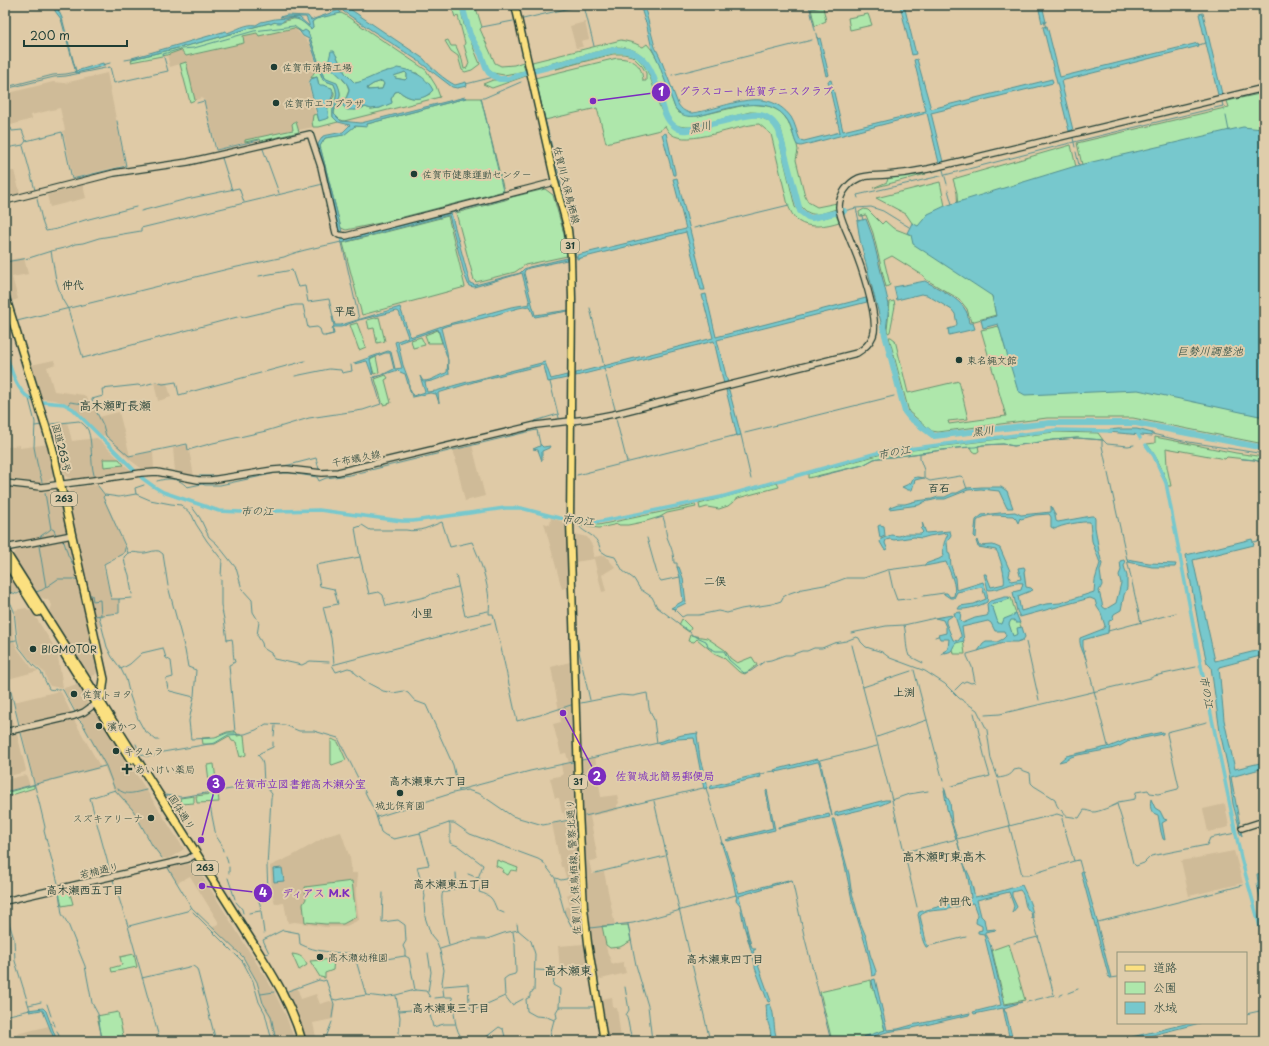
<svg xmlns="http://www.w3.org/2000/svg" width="1269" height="1046" font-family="'Playpen Sans','Klee One',sans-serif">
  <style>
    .built { fill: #cfbb98 }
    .green { fill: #aee7ab; stroke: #669270; fill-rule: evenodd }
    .water { fill: #77c8cd; stroke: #549090; fill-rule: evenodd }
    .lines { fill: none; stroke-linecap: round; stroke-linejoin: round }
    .stream { stroke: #549090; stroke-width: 1 }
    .canal { stroke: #77c8cd; stroke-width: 3.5 }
    .river { stroke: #77c8cd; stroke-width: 6 }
    .secondary-casing { stroke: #1f3d34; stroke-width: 8 }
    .primary-casing { stroke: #1f3d34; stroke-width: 9 }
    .highway-casing { stroke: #1f3d34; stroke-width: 10 }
    .secondary { stroke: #dfcdab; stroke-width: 5.5 }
    .primary { stroke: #fbe080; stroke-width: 6 }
    .highway { stroke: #fbe080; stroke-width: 7 }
    .poi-dot { fill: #1f3d34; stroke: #dfcdab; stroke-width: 1.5 }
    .labels { text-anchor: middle; stroke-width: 4; stroke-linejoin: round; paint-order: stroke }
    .shield { fill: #dfcdab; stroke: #596858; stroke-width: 1 }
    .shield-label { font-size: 9px; font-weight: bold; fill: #1f3d34 }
    .poi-label { font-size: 10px; fill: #1f3d34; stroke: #dfcdab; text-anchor: start }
    .street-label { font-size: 10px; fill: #1f3d34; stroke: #dfcdab }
    .water-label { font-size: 11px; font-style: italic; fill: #23443c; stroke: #dfcdab }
    .neighbourhood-label { font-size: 11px; font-weight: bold; fill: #1f3d34; stroke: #dfcdab }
    .quarter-label { font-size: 12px; font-weight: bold; fill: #1f3d34; stroke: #dfcdab }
    .leader { fill: none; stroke: #7b2cbf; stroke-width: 1.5 }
    .callout-dot { fill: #7b2cbf; stroke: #dfcdab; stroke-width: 1.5 }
    .mark-label { font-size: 12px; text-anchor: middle; font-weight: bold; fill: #fff }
    .callout-label { font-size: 11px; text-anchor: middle; font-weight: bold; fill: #7b2cbf; stroke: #dfcdab; stroke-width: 4; stroke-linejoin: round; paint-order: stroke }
  </style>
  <rect width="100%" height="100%" fill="#dfcaa6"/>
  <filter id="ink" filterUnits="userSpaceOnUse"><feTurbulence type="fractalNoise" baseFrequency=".025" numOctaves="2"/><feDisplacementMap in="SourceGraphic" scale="8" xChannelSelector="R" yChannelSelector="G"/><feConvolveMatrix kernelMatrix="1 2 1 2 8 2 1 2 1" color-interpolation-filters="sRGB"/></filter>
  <g filter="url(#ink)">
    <path class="built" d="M585,22l4,17 -8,2 2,6 -7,1 -6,-22z
      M294,28l16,16 7,23 -9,16 10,43 -19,4v2l-38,9 -1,-2 -43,10 -13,-49 -3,-2 -11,4 -10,-38 -10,3 -3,-12 14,-5 6,6 57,-13 -1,-7 15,-3 1,3z
      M107,73l18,92 -52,13 -10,-47 2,-1 -5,-22 -29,7 1,4 -21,6 -2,-8 -4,1v-24l48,-12 12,1z
      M14,171l6,22 -15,3v-24z
      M83,185l3,13 -36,9 -3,-12z
      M19,258h5l4,16 -16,3 6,22 -8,3 -5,-18v-23z
      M54,360l2,4 -9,3 7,24 30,4 7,8 8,14 20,-5 11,44 23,-5 1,19 -5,-2 -7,1 -13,-10 -24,-24 -3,1 -32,-31 -15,-5 -14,-1 -10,-34z
      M154,382l13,1 4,14 -13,4z
      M67,422l5,19 25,-3 22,21 -16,1 1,7 20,-2 8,6 -59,8 -6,-2 -7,-12 -11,-41z
      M5,431l2,5v11l13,-2v3l29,-4 6,29 -2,1 -1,4 -4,3 -9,2 -34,-5z
      M188,445l6,31v1l-19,-5 -2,-24z
      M472,445l13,51 -20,5 -12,-52z
      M97,485l8,10 -2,3 8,15 14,35 -1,5 -15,7 -6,5 8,34h8v13l-21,4 3,10 -6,1 -26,-121 -1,-9 2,-6 7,-4z
      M5,487l37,3 1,2h7l5,2 7,11 6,29 -56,10 -7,-1z
      M551,518l16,5 1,64 -6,2 -18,-66 6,2z
      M574,534l13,3 6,10 1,10 11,-2 10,12 -13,8 4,16 -4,1 -8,-33 -19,3z
      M66,540l5,5 27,124 -3,6 -4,1 -4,-2 -36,-58 -1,-5 2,-6 -4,-5 -11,-4 -24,-39 4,-8z
      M5,569l14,22 -3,2 -11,-3z
      M5,600l7,14 2,26 3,8 15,20 6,3 -30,8 -3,-11z
      M26,608l7,5 24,38 6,36h-8l-5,-1 -2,-3 -4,-11 -9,-7 -12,-14 -4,-8 -4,-33z
      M570,662l9,243 3,25 -5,1 -4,-2 -9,-17 2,-5 4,-1 -3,-11 4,-2 -8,-26h-2l-9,-43 14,-3 -2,-8h-2l-3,-15h-4l-5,-20 13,-3 -2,-10 8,-2 -3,-10 -5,1 -8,-30 8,-2 -10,-55z
      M78,684l9,14v5l-1,4 -10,5 -12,-22v-2z
      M5,685l9,40 -9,3z
      M59,691l2,1 10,21 -51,12 -6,-23z
      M91,712l8,4 85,133 -16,10 -7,-1 -8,-11 -20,-36 -19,-21 -9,-22 -26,-51z
      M74,720l27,48 -66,17 -13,-52 2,-2z
      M15,733l2,1 9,36 -1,2 -20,5v-42z
      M595,757l6,40 16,-2 2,8 -2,2 1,5 -28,6 8,44 -9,1 3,13 12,-2 11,53 -13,1 5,25 5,13 11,-2 3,11 -29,7 -10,-75 -5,-145z
      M25,775l2,2 3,9 -25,7v-13z
      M1225,804l4,23 -21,5 -5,-23z
      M341,832l9,26 2,15h6l-2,23 3,24 -15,7h-19l-30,-5 -7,1 -4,-20 -9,1 -3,-12 -2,-26 22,-10 35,-20z
      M1234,851l9,32 -54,13 -8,-35z
      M188,864l8,2 76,122 14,28 9,25h-20l-6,-25 -7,-13 -5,-21 -13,-24 -32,-30 7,-5 -29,-47 -13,7 -10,-15z
      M584,944l4,25 -14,2v4h-10l-1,-6h-3l-2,-23z
      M297,987l4,12 15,-5 4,10 10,-3 5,3 -2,15 -20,4 3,14 -4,2 1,2h-7l-9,-31 -10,-19z
      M612,997l1,11h4l4,30 -13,3 -7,-42z
      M49,1026l6,15h-50v-4z"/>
    <path class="green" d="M451,5h9l4,20 16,39 -8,6 -7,2 -3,-2 -4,-14 -7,-5 -6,-10 3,-1 3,6h5l6,14 2,9 3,-1 2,-5 -5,-18 1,-2 -7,-27 -3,1z
      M464,5h11l7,22 -2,2 15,34 6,3 13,-1 9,-3 2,9 -21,4 -11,-2 -5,-5 -5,-13 -12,-23z
      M1260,5h4v20l-6,-14 3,-3z
      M823,7l3,14 -11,5 -4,-17z
      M337,13h4l4,2 81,55 10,16 4,11 -96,24 -6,-2 -4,-4c1,-15 11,-15 3,-31l-13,-6 -16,-46h-6l-8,-4 -35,8 -2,-3 -14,3 1,7 -58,13 -5,-6 -14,5 -36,7 1,-3c21,-5 42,-10 62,-15 25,-6 50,-15 75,-21l2,1c4,-3 7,-1 12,-2 14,-6 17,-3 28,7l2,-2 -1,-5 3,-3zM336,55l9,18 10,10 7,-1 26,-11 29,2 13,21c-12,6 -21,6 -31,-3l-4,1 -4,7 1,3 -12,6 -9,1 -6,-2 -10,3 -12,-4 6,-16 -2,-6 -4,-4z
      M868,14l4,11 -22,5 -2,-12z
      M621,40l13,3 9,4 4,-3c14,14 21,45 28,64l4,5 19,3 51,-12 20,2 12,6 7,9 9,24 1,5 -2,10 9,36 3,6 9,5 20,-4 -1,6c-16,5 -26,11 -37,-6l-18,-74c-8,-12 -16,-17 -31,-17l-59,15c-6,0 -13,0 -18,-4 -5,-5 -7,-13 -10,-20 -9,-27 -12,-56 -47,-56l-83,21 -1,-6z
      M625,51c41,14 20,77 64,80l61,-15c14,1 19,4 27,15l18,76c14,17 22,12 41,8l3,7c-12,4 -30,7 -41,-1 -5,-4 -8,-11 -10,-16l-17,-71 -12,-10c-23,1 -71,23 -88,10 -3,-2 -4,-5 -6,-8l-5,4 -54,13 -9,-35 -52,12 -10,-42 82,-20c17,1 25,6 26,23h3v-8l-4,-7 -10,-10 -8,-2h-11l-57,15 58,-17z
      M186,62l9,38 -5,2 -10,-38z
      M317,67h1l5,13 11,4c7,14 -3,19 -1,33l5,5 -19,5h-6l-1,-5 1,-7 4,-1 2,7 15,-25v-4l-15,-7 -2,-8 -6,1z
      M405,72l2,2v4l-2,2 -10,-2 -1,-2c4,-2 7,-2 11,-4z
      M525,74l1,2 -34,12 -9,-4 10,-4h15z
      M382,81l2,2 -2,6 -14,1 -1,-2 6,-4z
      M1264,93v103l-306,17 -1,-20 -4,-14 118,-34 5,22 10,15 -9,-39 152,-36 -2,-6z
      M466,98h15l23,93 -124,32 -34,7 -5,-2 -21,-82 5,-8 18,-3 12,-9h12v-2z
      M294,122h2l3,10 -38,9 -1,-2 -15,3v-2l48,-10 -1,-6z
      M926,174l-53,14 14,-6 1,-4z
      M940,182l5,24 7,11 40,79 4,19 -25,7 -4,-13 -8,-10 -34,-20 -1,-3 -32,-20 -8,4 6,25 -4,2 -13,-54 -7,-18 -6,1 -1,-4 5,-3 4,1 14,14 3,-3 8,7 18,7 6,-8 -5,-4 -6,-9 -30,-16z
      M545,189l8,6 11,39 3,22 -42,9 -10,7 -35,9 -4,1 -2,-2 -18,-67 49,-13 7,-3z
      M448,216l17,71 -103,28 -19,-72z
      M894,301l1,5 -5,26 -2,1 -1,-3 3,-28z
      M379,317l6,24 -8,2 -3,-15 -5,1 -2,-9z
      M357,323l9,24 -7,3 -9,-25z
      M999,326l7,25 258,-6v99l-131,-26h-86l-109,14 -6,-1 -23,-19 -20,-75h2l4,3 13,53 51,-12 9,38 -20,2 1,3 57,-8 -25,-86z
      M438,330l4,13h-14l-3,-8z
      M421,337l4,8 -12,3 -2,-8z
      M376,357l3,15 -5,2 -4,-14z
      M386,375l2,3 -3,2 6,23 -8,2 -8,-26z
      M1054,432l44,1 5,7 -26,-2 -24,2 -39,6 -11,-2 -20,1 -5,1 1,5 -3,2 -3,-2 -2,-4 -14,1 -65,9 -13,1 -5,1 -11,6 -55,13v-4l74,-20z
      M1155,437l81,16 28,4v6l-9,-3 -28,-3 -2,2 -59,-11 1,19 4,19h-3c-5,-16 -11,-29 -21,-42l8,-1z
      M103,459h16l5,6 -20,2z
      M777,483l2,4 -41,11 -10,8 -9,3 -12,-2 -7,2 -1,-5z
      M695,505l1,2 -29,6 -7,4 -17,5 -15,3h-9l-1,-1 -19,4 -17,-2v-2l17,1z
      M1011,597c3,13 8,24 12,36l-12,7 -4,-13 -11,-1 -7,-20 1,-4z
      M682,619l9,9 -2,4 -10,-7z
      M690,635l17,3 18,12 5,8 7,5 15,-6 5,8 -12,9 -6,-2 -16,-15 -9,-4 -17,-14 -3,3 -6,-1z
      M963,640l2,14h-11l-2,-10z
      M234,731l3,2v3l7,-1 2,20 -6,2 -4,-15 -4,-1 -3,-5 -14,8h-12l-1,-6 13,-1 12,-5z
      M332,739l6,3 8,18 -14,5 -1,-1v-23z
      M214,764l2,16 -7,1 -2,-16z
      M34,785v3l-29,9v-4z
      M218,793l1,9 -22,1 -1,-7z
      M194,796v7l-13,1 -1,-6z
      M497,860l21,8 -1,3 -6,-1 -3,5 -6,-3 1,-3 -7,-3z
      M352,881l4,36 -13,7h-18l-20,-2 -2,-18 3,-5 -1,-12z
      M69,890l4,14 -11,2 -3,-14z
      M628,925l3,16 -11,6 -10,1 -4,-3 -4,-19z
      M1009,944l16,56 -20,4 -13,-54z
      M134,954l3,13 -25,5 -1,-4 11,-3 -2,-8z
      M292,954c9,1 11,3 15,11l-8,5z
      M334,959l-1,11 -8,3v5l-5,-1 -10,-16z
      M871,980l1,9h3l10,42 -10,3 2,7h-45l-12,-49z
      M118,1012l6,28 -21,1 -6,-25z"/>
    <path class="water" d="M54,5h2l6,13 14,53 27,-8 1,3 -28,7 -15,-54 -6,-8z
      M337,5h7l80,54c7,9 21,21 31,26l11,-3 1,4 -10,2 -5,-1 -35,-27 -73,-48z
      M640,5h4l11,42 5,10 18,47c4,6 7,8 14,9 33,-4 73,-30 99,4 4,6 6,16 9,23l4,1 36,-9 -12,-51 3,-1 12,51 83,-20 -12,-51 3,-1 14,50 121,-30 1,4 -122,30 12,49 -4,1 -12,-50 -126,33 -4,-1c-4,-7 -4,-16 -9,-24 -18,-30 -63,-11 -90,-5 -10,1 -16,1 -23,-8l-18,-49 -5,-10 -6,-27 -1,-1z
      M900,5h4l12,49 -4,1z
      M1038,5h4l4,17 -4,1z
      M339,10l2,3 -25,6 -4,3 1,5 -2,2c-8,-7 -15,-14 -26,-9 -3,1 -2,3 -6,3 -4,0 -4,-2 -8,1l-2,-1c-25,6 -50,15 -75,21 -21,5 -41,10 -62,15v-1l94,-27 1,2c9,-3 20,-10 29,-8l5,-3 14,-3 24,-2 10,9v-2l-3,-7h-26l7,-2 21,1 3,4z
      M1203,13l19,81 -4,1 -19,-81z
      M1047,26l13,51 138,-34 1,3 -138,35 12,49 -4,1 -26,-104z
      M298,29l4,3 3,-2 3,2 16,46 13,5c8,17 -2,16 -3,31l7,7 20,2 104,-26 1,1 -99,26v3l-12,-1 -11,9 -19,3 -5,8 24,94 107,-27 19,70 5,2 45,-12 4,-4 5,-2 38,-9v2l-38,8 -4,2 -1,3 11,42 34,-5 -1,1 -33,6 -1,-1 -4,-10c-16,2 -30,8 -46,12 -14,4 -29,4 -43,10l6,24 2,22c-6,3 -17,8 -24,8l2,10 9,-1 20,-6 89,-23 6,17 16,-4v3l-19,4 -4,-16 -2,-1 -65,16 -39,12 1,10 -3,-9 -6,-1 -18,4 -7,-23 -5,-2 -2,-2 -25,8v-1l9,-2 12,-6 -4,-16h-5l-15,6 3,15 -1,1 -5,-14 -13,3v-1l34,-12 3,1 4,17 7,-1 -7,-26 13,-5 -9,-25 -2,-1 -38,9 -18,7h-7l-1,2 1,5 -9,2 8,-2 -1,-6 2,-2 -2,-9h1l2,8h6l59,-18 10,30 35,-12 66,-18 19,-3 -8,-31 -48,14 -5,-1 -4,-10 -16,-61 -108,28 -15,-69 -8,-30 5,-8 20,-4 7,-7 -12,-3 -5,-5c-2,-14 8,-19 1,-33l-11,-4 -14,-41 -6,-3zM438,329l10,31 -1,12 -1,1c-8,2 -14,8 -23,8l-3,-5 5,16 -12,4 -4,-9v-6l-6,-16 -5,-22z
      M817,37l1,2 2,-1 9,37 -3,1z
      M331,51h3l11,22 10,10c11,-2 21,-9 32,-12 4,-1 6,0 10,-3 15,2 29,8 36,22 -10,12 -24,10 -34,1l-4,1 -4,7 1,4 -12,5 -9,1 -6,-2 -10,3h-8l-4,-4c1,-5 6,-12 6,-16 0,-9 -16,-18 -21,-26zM405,72l2,2v4l-2,2 -10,-2 -1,-2c4,-2 7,-2 11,-4zM382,81l2,3 -2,5 -14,1 -1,-2 6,-4z
      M317,77l2,8h4l9,3c3,8 -1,9 -3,16 -2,4 -1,10 0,14l-10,3 -10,-38 2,-4z
      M1243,127l19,2 2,1v287l-126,-27 -113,5 -7,-4 -20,-67 -15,4 -2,-8 15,-4 -4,-20 -79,-52 -2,-9 -4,-2 5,-10 6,3 10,-12 17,-8 134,-41z
      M666,133l9,39v3h-2l-11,-41z
      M677,178l28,112h-4l-15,-58 -109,27v-4l109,-26 -13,-50z
      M866,219l6,16 17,70 -3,27 -2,2 -24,-94 -3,-19z
      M925,281c12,7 35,17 41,30 2,3 2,8 3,12h4l2,6 -26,6 -1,-6 7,-2 2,-3 -2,-10 -3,-4 -25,-15 -6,-1 -24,6 -3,-13z
      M706,294l10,43 150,-39 1,4 -150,38 11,43 -4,1 -10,-43 -138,35v-3l137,-35 -11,-43z
      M726,390h3l12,45 -4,1z
      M1118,429h19l15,4v3l-44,-4v-2z
      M540,444l3,3 7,-1 -1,2 -7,3v10l-4,-11 -5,-1 7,-3z
      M917,477l7,1 -9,2 -3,10h-4l-6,-3 9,-4 2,-5z
      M982,487h19l6,4 6,17h-6l-8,-17 -18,-2 -13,1 -23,9h-7l-14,3 -5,3 -30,4 1,-2 8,-3h7l11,-3 16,-2 6,-2h7l8,-4h4l10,-5z
      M1051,506l4,8 1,7 2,1 33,-6h3l1,3v8l4,24 3,13 -2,7 2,14 -3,6 4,16 3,2 10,-6 5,-20 -2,-8 2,-5 -1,-9 4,-1 1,3 -1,3 3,10v12l-3,7 -3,15 -7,4 -2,6 -3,1 -1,12 -25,7v7l3,12c-3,-7 -7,-14 -6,-21l23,-9 2,-3 -4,-13 -4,-6 -2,-7 -5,-2 -70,19 -3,-6 -4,-19 8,-2 2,-7c-11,-2 -22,7 -35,7l-4,-16h2l5,13 13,-3c2,-5 -4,-29 -8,-34l-18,-3 -2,-6 1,-1 2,6 14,-1 7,3 10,23 -1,5 2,5 10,-2 -3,-11 6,-1 1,2 -1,3 2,15 5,1 2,2 -15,6 3,15 25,-7 14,-1 34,-11 1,-12 5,-17 -8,-22 -2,-19c-6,-1 -30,3 -35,7l-4,-2v-10l-2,-3 -14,1 -14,4 -1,-1 -2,5 -2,-4 -3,-3c-11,0 -27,-4 -36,5l-1,17 -2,-2 2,-16 6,-5 18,-2 15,-1 6,3 30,-3z
      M922,522l4,11 24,-2 1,4 -4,7 1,10 2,3 1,11 4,12 1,11 1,1 26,-8c2,6 6,13 4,20 -7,4 -21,8 -29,7l2,-3 14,-2 12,-5 -4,-12 -25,5 -3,6h-4l-6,-4v-1h3l3,4 4,-1c3,-10 -4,-24 -8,-34l-21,4v-2l14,-5 5,-3c-2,-9 0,-14 4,-22l-1,-1 -18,3 -7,2 -8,-1 -20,3 -4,-1 -4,1 -1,3 2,5 -1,2 -2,-1 -4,-7 1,-3 10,-4 8,1 6,-2h16l2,-2 -2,-3 2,-2z
      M880,525l4,1 1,10 -5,2 -2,-12z
      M1252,539l2,6 -61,15 22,101 49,-12v6l-45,12 5,53 11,49 29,-7v6l-33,9 11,59 -3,-4 1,-2 -7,-26 -4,-31 -9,-41 -9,-65 -4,-4 -8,-35 -13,-73z
      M1127,559l22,4 27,1 -1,3h-23l-24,-5z
      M677,567h2l4,11 3,25 -12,6 -3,-1 12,-7 -3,-24z
      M1005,597h4l1,2 -14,4h-3l-3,3 3,2 5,15 4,1 2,-5 10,-4 1,-2h1l4,10h-4l-2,-3h-3l-2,4 4,12 5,-2 -1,-6 5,-1 3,10 -2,3 -6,2h-11l-28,9 5,-7 3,-2h11l6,-3 3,-3 -2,-5h-9l-4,-8 -3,-2 -26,6 2,14 -8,2c-6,7 -1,8 -11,10l-2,-1 5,-3 1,-10h-9l-2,-4 8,-2v-6l-3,-7 -8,-2 17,-3v1l-6,4v3l7,17 5,1 3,-4v-2l-7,-22 7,-1 -1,8 3,3 12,-5 11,-2 2,-1 -1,-11 3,-3z
      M1163,732v2l-34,7 -9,5 -9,3 -33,6 -7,2 -4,3 -8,2 7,-6 41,-9 1,-1 1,1 19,-8z
      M698,733l-1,2 3,24 7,24v5l-3,1 -10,-51 -16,1 -20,5v-2l24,-7z
      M817,759l2,1 2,4 11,52 -13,-54h-2l-36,9 -6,1 -1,-2z
      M760,774l1,3 -51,12 1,-3z
      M767,790l8,40 -47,11 -2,-1 47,-12 -7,-37z
      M944,790h1l2,7 3,5 2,21 5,15 -1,1 -9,-30z
      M1151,799l4,9 5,3 4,8 3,1 -5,3 3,17 -2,-1 -2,-7 -3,-17 -5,-2c-3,-4 -3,-9 -2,-14z
      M885,800h4l1,1 -9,4 -46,11v-3z
      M829,814l1,3 -52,11v-1z
      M832,819h2l15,55 2,15 9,33 7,17 3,15 6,17v4l-4,1c-3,-26 -13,-50 -20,-76 -2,-8 -3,-16 -5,-24 -3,-19 -10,-38 -15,-57z
      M957,840l5,20 8,17 5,20 23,-5 24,-7c5,11 11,22 11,33h-1l-1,-6c-9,-5 -4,-15 -11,-22l-8,2v4l5,11 -5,6 2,-7 -5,-14 -32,8 4,16 3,3 2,11 9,-1 1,1 -11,2v2l5,10 14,61 18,-3 -18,6 1,4h1l7,29h-3l-7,-33 -29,6 -1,-2 28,-7 -17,-71 -6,-1v-2l4,-1v-4l-6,-3 1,-9 -4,-11c-9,1 -17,4 -25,6 -8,2 -22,0 -28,7l7,29 1,2h-2c-6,-9 -5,-21 -8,-32l1,-3 52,-14c-1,-7 -2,-17 -4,-23 -3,-12 -7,-23 -10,-35z
      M721,842l3,3 15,48 49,-13v1l-49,15 12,49 2,4h3l-3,2 18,50 -3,1 -13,-34v-4l-11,-38 -4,-21 -4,-5 1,-4h-1l-4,-20z
      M282,868l2,13 -10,1 -1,-13z
      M1083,871l14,50 1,1 -1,1 14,55h-2l-28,-106z
      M1264,873v6h-2l2,9v27l-7,-31 1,-2 -1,-8z
      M875,979l12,51 11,-1 18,-5h2l52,-11 -1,2 -52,12 -30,5 -23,7 -1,-2 22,-7 -13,-48v-2z
      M770,1004c6,12 2,25 8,37h-7l-1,-1c2,-9 -1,-13 -3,-21 -1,-4 0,-9 -1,-14z
      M43,1008l3,3 11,30h-2l-12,-30 -2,-1 -11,2 -2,-2z
      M1189,1023h11l-67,17 -1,-1v-2z"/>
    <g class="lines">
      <path class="stream" d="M809,5l8,33
        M584,6l10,40
        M811,8l15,-3
        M523,19l60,-14
        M1044,21l2,7
        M482,27l31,-6
        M1198,45l8,-2
        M125,60l6,-1
        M103,65l7,-2
        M672,75l140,-35
        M535,78l35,143 6,36h1
        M5,81l1,6 47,-12 13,-1 10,-2
        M466,84l28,-7
        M5,89l49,-12 12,-1 44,-9 4,16 54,-12 -5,-17 18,-5 13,-1 60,-17 40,-5 5,4
        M197,103l7,-2 12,49 43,-10
        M1223,106l1,4
        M1226,116l3,15
        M5,129l6,-1 1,3 10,-1 4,11
        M1073,138l2,9
        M23,146l12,44
        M263,149l16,44
        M1076,152l3,13
        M5,153h1v-5l17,-3 3,-4 36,-9 10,47 54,-13 -9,-45
        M222,158l10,32
        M943,170l4,14
        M948,190l4,14
        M503,191l-22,-93h3l37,-16
        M858,198l-1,-3 88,-20 129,-33 149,-36 -1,-4
        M37,199l6,25 3,7 11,-2 28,-9 51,-13
        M856,208l15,-1 12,4 26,16
        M141,211l46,-12 52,-11 5,14
        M844,211l12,-3 3,13
        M451,213l54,-14
        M862,216l1,4
        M694,228l95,-23
        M342,243l17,76
        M51,251l5,29 6,19 6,10 15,49 158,-42 3,1 51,-12h8l5,23 9,-1 3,2 2,7h3
        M5,262l24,-4 22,-7 17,-4 7,-3 8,-1 16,-5 42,-7v-3l182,-44
        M259,276l33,-6 5,15 2,2 6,-1 3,16 21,-3 4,18
        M590,308l14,58
        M17,321l211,-52 56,-12c18,-8 38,-10 57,-15
        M5,323l1,2 5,-2
        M305,361l-126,34 -3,-13 -13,2 -7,-2 -15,4 -3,-1 -36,4 1,7 -11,3 1,6 10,20 3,11 23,20 58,-12 1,6 25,-7 53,-12 43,-13 54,-8 18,-6 -8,-26
        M604,368l11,41
        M295,376l34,-7 12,1 1,3 10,-2 -1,-6
        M550,382l9,36
        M29,399l6,23 -1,25 3,16 5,19
        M67,406l3,-4 14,2 5,3
        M616,419l11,43
        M51,424l28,-3c3,2 7,5 9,9 5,14 2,31 6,45
        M35,426l7,-1
        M506,429l30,-7 -1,-1 23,-7
        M745,433l149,-37
        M1152,434l31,7 81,13
        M741,435l10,44
        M1102,441v5l39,177
        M920,454v5l4,11v8l6,3 30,-5 3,1 4,12
        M1242,459l12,1 10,3
        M262,469l27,-4 27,-7 3,11 6,1
        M577,475l160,-40
        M198,476h20
        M816,477l47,-12 11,-6 5,-1 13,-1 65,-9 18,-1 8,-2 20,-1 11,2 39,-6 24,-2 26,2 4,4 21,2 6,-1
        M157,481c11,-3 21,-4 30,6l15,-3 3,1h15l56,-12h14l27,4 2,4 7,-3 24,-3 177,-43 10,-2 3,14
        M144,485l-9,3 1,6 14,6 21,4 10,1 11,10 4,9 11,17 15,19 -1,16
        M98,486l7,9
        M192,507l8,11 9,19 8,7 19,24 6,21 10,11 1,12 6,10 -2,13 5,8 1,5 8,5 3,6 28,6 8,-4 19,1
        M656,519l7,-2c3,7 2,13 4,20 3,8 7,16 7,26h3v4
        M575,520c8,17 21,10 26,31l6,4 8,2 8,14 11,8 6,10 12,8 5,10 33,25 2,3 14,6 2,6 8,4h8l5,9 15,13 7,-2 14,-10 6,-1 14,-5h6l11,-4h5l7,-3h8l12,-5 12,-2 10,-4 3,1 2,4 5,5 16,5 8,6 35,13 20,13 14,14 18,12 10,20 4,29 7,19c7,-1 13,-2 16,-8l5,-1 11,4 1,10 3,3 21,13c2,11 6,9 11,17l13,2 5,-8c3,0 6,2 10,2 4,0 19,-6 23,-8l5,16 11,43 3,3 8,-3 7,-7 56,-11 3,-7 26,-5
        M362,525l8,5h36c13,3 25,-4 36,-8l8,25 22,-5c8,17 16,40 17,59 1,4 0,9 0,13h4c9,36 16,71 24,107l23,-6 31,-10
        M361,526l-6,2 5,29 9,37 10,-2 4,3 3,11 43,-10 2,-2 27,-7
        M52,529l2,1 2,5
        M647,538l11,39 3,4 19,-4
        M38,539c3,-5 9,-6 13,-10l-6,-36
        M62,541l2,1 4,13 7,13
        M1253,542l6,-1
        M39,546l7,41
        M128,553c8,-2 10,1 17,0 6,-1 9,-3 14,-2l4,3 5,32
        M889,571l4,18 4,11 20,-2
        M456,575l9,41 23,-5
        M221,580v25l3,14 3,21 5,-1c2,8 0,15 3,23l-6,3 6,67
        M169,590l16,60 3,17 8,3 -2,26
        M5,591l12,3 2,-1
        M36,592l6,-2 16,-11h18l2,1
        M132,594l-3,-19 -4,-11 -1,-7 4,-4 -1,-3 -24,-53 2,-2 14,2 17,-3
        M82,595l15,72
        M89,595h3l1,6 7,-1 1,16
        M923,596l21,-3
        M5,597l6,7 3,7 3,29 2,7 14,18 8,7 8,17c5,2 9,-2 14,1l12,22
        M119,599h-8l-7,-35 20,-11 1,-5
        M673,608l9,9 4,-2h13l19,-4 9,2 14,-4 31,-5 9,-3 2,-4 7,-4 12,-4 28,-5 16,-6h18l23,-8 38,-5
        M94,616l25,-3v-14l13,-1
        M99,616l8,31 5,10 9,12 9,-5 12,-11 21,-5 3,10 5,3 2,16 -7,2 2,10 2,2 24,6 -5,24 2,18 24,-1 12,-5h8
        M904,625c3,11 1,21 5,31l14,7
        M1108,631l68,-18
        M851,633l35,-7 18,-1 31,-7
        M935,637l3,-1
        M5,642l11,-2
        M578,642l1,10 11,48
        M1026,642l13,58
        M852,645l40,155
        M941,654l3,-2
        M1086,659l22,87
        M334,663l-3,-25 -8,-31 15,-3 -4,-15 -14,-3 -4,-21 44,-8
        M1199,666h2
        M5,667l14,58
        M121,669l5,10 4,17 8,23 6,11 12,10h3
        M914,670l29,111
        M863,687l48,-16
        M955,690l7,-7 4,-2 5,2 4,-1 -3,-15 -5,-11v-2l11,-3
        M581,703l40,-8 12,1 14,-3 2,15 5,12 3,23
        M985,715l15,-1 151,-36 3,-2 42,-9
        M78,719l4,4 24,43 9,24 18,20 19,35 10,13
        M21,733l18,69 6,25 -1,4 14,52
        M274,736l1,-10
        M877,737l50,-17
        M136,744l4,9 5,3h10l8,-4 52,-9 13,-8 17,-1 11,-4 10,-6 19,1 14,6h15l24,7 37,74 6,20 4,3 9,4 26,-6 29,-10h5l16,11 68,25 5,3 12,16 10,36 8,15h8
        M582,760l76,-17
        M820,760l57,-14
        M768,772l7,-1
        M759,776l6,-3
        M998,781l24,94h7l45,-14
        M951,786l39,-10c-7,-21 -10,-42 -16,-63
        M706,788l16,55
        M944,788l1,2
        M118,789c8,8 18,3 28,1
        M459,790l71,-19 43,-9
        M459,791l-6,-26 -27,-60 -11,-4 -7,-8 -4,-2 -11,2 -10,-2 -15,-8 -13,-10 -3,-4 -4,-1 -12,4 -4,-7 159,-42
        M5,792l100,-26
        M165,795l16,2 82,-13
        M654,801l56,240
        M1117,804l1,-2 17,-3 1,-7 12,-2 2,3 8,1 20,-5 1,-2 -12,-53v-2l40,-10
        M210,806l6,30 6,9
        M585,816l118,-28
        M377,817l76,-24 14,-3 13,4 32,22 31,9 32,-6
        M449,823l1,2v18l8,3 25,19 -5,13
        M420,833l9,32 -12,2 8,29 -1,7 1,14 6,18 5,6 4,10 4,19 -2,12 2,15h8c3,15 1,32 12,44
        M222,847l1,4
        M905,852l152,-38 6,2 -1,3 12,42 5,-1 3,11
        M226,856l2,7
        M168,868l24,40 51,49 14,25 6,21 8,13 5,25
        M110,871l-20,-73 25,-8
        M229,873v-6
        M595,873l70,-17
        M468,874l15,6 -4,12c13,4 13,6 18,18l7,3
        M228,878l7,21
        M556,878l5,2 16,-3
        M113,880l15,46 32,115
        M787,881l5,-1 12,55 27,106
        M1217,892l26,-7
        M59,893l3,21 6,10 17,42 7,37 6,11 4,27
        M383,893l-1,29 16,-2 7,5 1,16 -3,5 2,5v5l4,2 6,32
        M236,902l6,7 1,4
        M917,907l-25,-107 17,-6 19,-3
        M5,910l9,29 1,22 15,49
        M193,912l39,39
        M249,913l11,-2
        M1033,918l21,77
        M1098,922l116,-29
        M517,924l1,6 13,11 4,13 -1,37 -4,2v4l-4,2 1,12 9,5 11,1 7,3
        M628,924l8,41 12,41 4,35
        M129,926l58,-15 4,-3
        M590,928l43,-5 103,-28
        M746,930l4,16
        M513,932l2,13 1,27 -1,2 -7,2 -4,3 1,17 7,9 11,-6
        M264,933l-4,-29 -4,-10 3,-2h9l-1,-25 4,-69 1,-4 -8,-10 -1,-19 -1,-5 -4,-5 2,-2 13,-6v-5
        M1014,943l24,-6
        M449,945l-6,-31c1,-7 -3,-16 0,-22h5l3,-2 6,-2 -1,-15
        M928,946l38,-9
        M440,949l32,-10h15l17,-6 14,-3
        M235,954l8,8 10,19 6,21 6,11 5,20 3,8
        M265,954l4,-1 -6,-13 20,-10 16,3 1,11c15,8 36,9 52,9l3,4 11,38
        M356,961l19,-9 4,2 4,-1 3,6 19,-3
        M536,970l19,1 -2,14 7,4 -1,18
        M142,978l51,-12 4,3 19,72
        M1111,978l7,-1
        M444,986l24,-2 1,18 2,9 34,-15
        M625,987l4,23 -3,5c4,10 2,16 8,26
        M288,991l31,-11 4,1 3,-1 8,24 -2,14
        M428,992l3,-20 -3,-19
        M1068,993l10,-4
        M261,994l13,-2
        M396,996l4,21 -1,16 1,2 4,2 1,4
        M1059,996l4,-2
        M435,998l9,-1
        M333,999l3,1 30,-5 16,2 14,-2 19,-5 11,1 4,6
        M1027,1002l27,-7 1,1
        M47,1004l4,12
        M29,1005l12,-3
        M399,1011l25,-2 5,1 4,17 11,-3h11
        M1246,1014l18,-4
        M5,1016l25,-6
        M53,1021l2,5
        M57,1031l4,10
        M325,1040l7,-18
        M857,1040l7,-2
        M481,1041l18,-14 4,2 3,12
        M554,1041l-4,-6 4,-15 3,-2 -1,-6 3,-5h34"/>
      <path class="canal" d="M5,350c5,16 12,48 32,51
        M42,402l22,2 9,5 69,69 11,8 10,6 56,19 21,1 79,-2 83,11h11l92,-13h16l38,10 39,4 123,-25 156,-44 178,-23 57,1
        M1137,432l3,6
        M1146,445l8,11 12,27 36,188 39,187 23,83"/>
      <path class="river" d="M462,5l8,30 11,19 5,14 3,5 10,6h9l17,-6 89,-23c32,-2 38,21 46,46 4,14 5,26 19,33 7,3 14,0 21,-2 10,-3 21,-5 32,-8 20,-5 36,-10 47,12l21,80 8,6 4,1 32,-7
        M883,327l22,85 4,5 25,19 116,-13h86l128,25"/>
      <defs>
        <path id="secondary" d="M5,201l109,-28 74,-11 122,-28 11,33 14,62 1,4 3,2 7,1 209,-54
          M5,483l36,4 53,-7 47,-7 16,-1 41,8h13l62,-10 14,-1 35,4 16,-1 198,-47 52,-6 26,-5 243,-61c7,-4 13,-10 16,-17 7,-17 -14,-77 -22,-94 -4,-12 -11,-22 -12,-35 0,-12 9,-24 20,-29 8,-3 18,-2 27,-3 14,-1 28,-3 42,-6l336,-81
          M5,548l67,-13
          M5,732l69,-16 10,-4 11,-8
          M1242,828l22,-7
          M5,901l183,-42 8,-5"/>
        <path id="primary" d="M515,5l40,177 13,48 3,27 1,42 -2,223 9,289 5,97 4,35 16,98"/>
        <path id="highway" d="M5,296l47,151 52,232 -2,16 -5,8
          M5,551l248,392c20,32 39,62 49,98
          M5,560l33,52
          M65,655l66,105"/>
      </defs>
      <use href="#secondary" class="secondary-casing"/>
      <use href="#primary" class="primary-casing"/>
      <use href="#highway" class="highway-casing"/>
      <use href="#secondary" class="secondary"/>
      <use href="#primary" class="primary"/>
      <use href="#highway" class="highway"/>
    </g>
  </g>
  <g class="poi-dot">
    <circle cx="274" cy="67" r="4"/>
    <circle cx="276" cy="103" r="4"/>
    <circle cx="414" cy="174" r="4"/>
    <circle cx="959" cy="360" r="4"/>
    <circle cx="33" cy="649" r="4"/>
    <circle cx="74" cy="694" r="4"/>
    <circle cx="99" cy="726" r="4"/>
    <circle cx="116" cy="751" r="4"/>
    <path d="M125 763h4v4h4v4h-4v4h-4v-4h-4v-4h4z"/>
    <circle cx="400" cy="793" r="4"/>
    <circle cx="151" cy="818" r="4"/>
    <circle cx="320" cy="957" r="4"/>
  </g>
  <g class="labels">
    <g class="shield">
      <rect x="561" y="239" width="18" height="14" rx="3"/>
      <rect x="51" y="492" width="26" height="14" rx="3"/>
      <rect x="569" y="775" width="18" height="14" rx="3"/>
      <rect x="192" y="861" width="26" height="14" rx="3"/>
    </g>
    <g class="shield-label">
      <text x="570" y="249">31</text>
      <text x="64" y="502">263</text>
      <text x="578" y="785">31</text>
      <text x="205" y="871">263</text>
    </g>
    <g class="poi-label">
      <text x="282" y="71">佐賀市清掃工場</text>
      <text x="284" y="107">佐賀市エコプラザ</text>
      <text x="422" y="178">佐賀市健康運動センター</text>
      <text x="967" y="364">東名縄文館</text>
      <text x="41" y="653">BIGMOTOR</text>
      <text x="82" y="698">佐賀トヨタ</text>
      <text x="107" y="730">濱かつ</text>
      <text x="124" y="755">キタムラ</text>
      <text x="135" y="773">あいけい薬局</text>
      <text x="400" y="809" text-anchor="middle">城北保育園</text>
      <text x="143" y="822" text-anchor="end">スズキアリーナ</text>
      <text x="328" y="961">高木瀬幼稚園</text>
    </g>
    <g class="street-label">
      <text transform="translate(567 185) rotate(76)" y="4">佐賀川久保鳥栖線</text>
      <text transform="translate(62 448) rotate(76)" y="4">国道263号</text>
      <text transform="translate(356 458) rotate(-11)" y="4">千布蠣久線</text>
      <text transform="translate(182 812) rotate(58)" y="4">国体通り</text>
      <text transform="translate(573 867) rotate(-93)" y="4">佐賀川久保鳥栖線, 警察北通り</text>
      <text transform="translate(99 870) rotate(-13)" y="4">若楠通り</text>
    </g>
    <g class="water-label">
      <text transform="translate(700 127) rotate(-13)" y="4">黒川</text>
      <text x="1210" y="355">巨勢川調整池</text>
      <text transform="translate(983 431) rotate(-7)" y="4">黒川</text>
      <text transform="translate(894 452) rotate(-11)" y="4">市の江</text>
      <text x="257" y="515">市の江</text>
      <text transform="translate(578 520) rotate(6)" y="4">市の江</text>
      <text transform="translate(1207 692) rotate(79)" y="4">市の江</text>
    </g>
    <g class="neighbourhood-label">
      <text x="73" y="289">仲代</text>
      <text x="345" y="315">平尾</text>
      <text x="939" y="492">百石</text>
      <text x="715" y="585">二俣</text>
      <text x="422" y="617">小里</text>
      <text x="904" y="696">上渕</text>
      <text x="428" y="785">高木瀬東六丁目</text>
      <text x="452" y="888">高木瀬東五丁目</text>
      <text x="85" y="894">高木瀬西五丁目</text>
      <text x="955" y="905">仲田代</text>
      <text x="725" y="963">高木瀬東四丁目</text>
      <text x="451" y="1012">高木瀬東三丁目</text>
    </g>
    <g class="quarter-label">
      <text x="115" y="410">高木瀬町長瀬</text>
      <text x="944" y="861">高木瀬町東高木</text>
      <text x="568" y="975">高木瀬東</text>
    </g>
  </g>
  <path class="leader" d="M593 101L661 92M563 713L597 776M201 840L216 784M202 886L263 893"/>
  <g class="callout-dot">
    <circle cx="593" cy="101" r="4"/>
    <circle cx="563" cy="713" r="4"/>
    <circle cx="201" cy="840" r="4"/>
    <circle cx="202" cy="886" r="4"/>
    <circle cx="661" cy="92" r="10"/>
    <circle cx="597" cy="776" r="10"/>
    <circle cx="216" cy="784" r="10"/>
    <circle cx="263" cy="893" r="10"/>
  </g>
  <g class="mark-label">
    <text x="661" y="96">1</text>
    <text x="597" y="781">2</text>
    <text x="216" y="788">3</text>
    <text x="263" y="897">4</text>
  </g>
  <g class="callout-label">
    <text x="756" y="95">グラスコート佐賀テニスクラブ</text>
    <text x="665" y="780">佐賀城北簡易郵便局</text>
    <text x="300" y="788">佐賀市立図書館高木瀬分室</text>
    <text x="316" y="897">ディアス M.K</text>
  </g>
  <rect width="1269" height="1046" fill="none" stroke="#dfcdab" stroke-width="20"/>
  <rect x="10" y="10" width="1249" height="1026" fill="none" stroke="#1f3d34" stroke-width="1.5" filter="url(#ink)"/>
  <rect x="1117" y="952" width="130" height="72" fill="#dfcdab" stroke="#92937b"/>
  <rect x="1125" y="965" width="20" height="6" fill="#fbe080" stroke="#92937b"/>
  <text x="1153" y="972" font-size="12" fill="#1f3d34">道路</text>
  <rect x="1125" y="982" width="20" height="12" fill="#aee7ab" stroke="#92937b"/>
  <text x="1153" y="992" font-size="12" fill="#1f3d34">公園</text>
  <rect x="1125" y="1002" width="20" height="12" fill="#77c8cd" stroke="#92937b"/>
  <text x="1153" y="1012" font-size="12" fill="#1f3d34">水域</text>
  <path d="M24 40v6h103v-6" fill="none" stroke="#1f3d34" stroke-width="2"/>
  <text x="30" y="40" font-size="12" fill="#1f3d34" stroke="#dfcdab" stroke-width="3" paint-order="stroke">200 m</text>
</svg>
